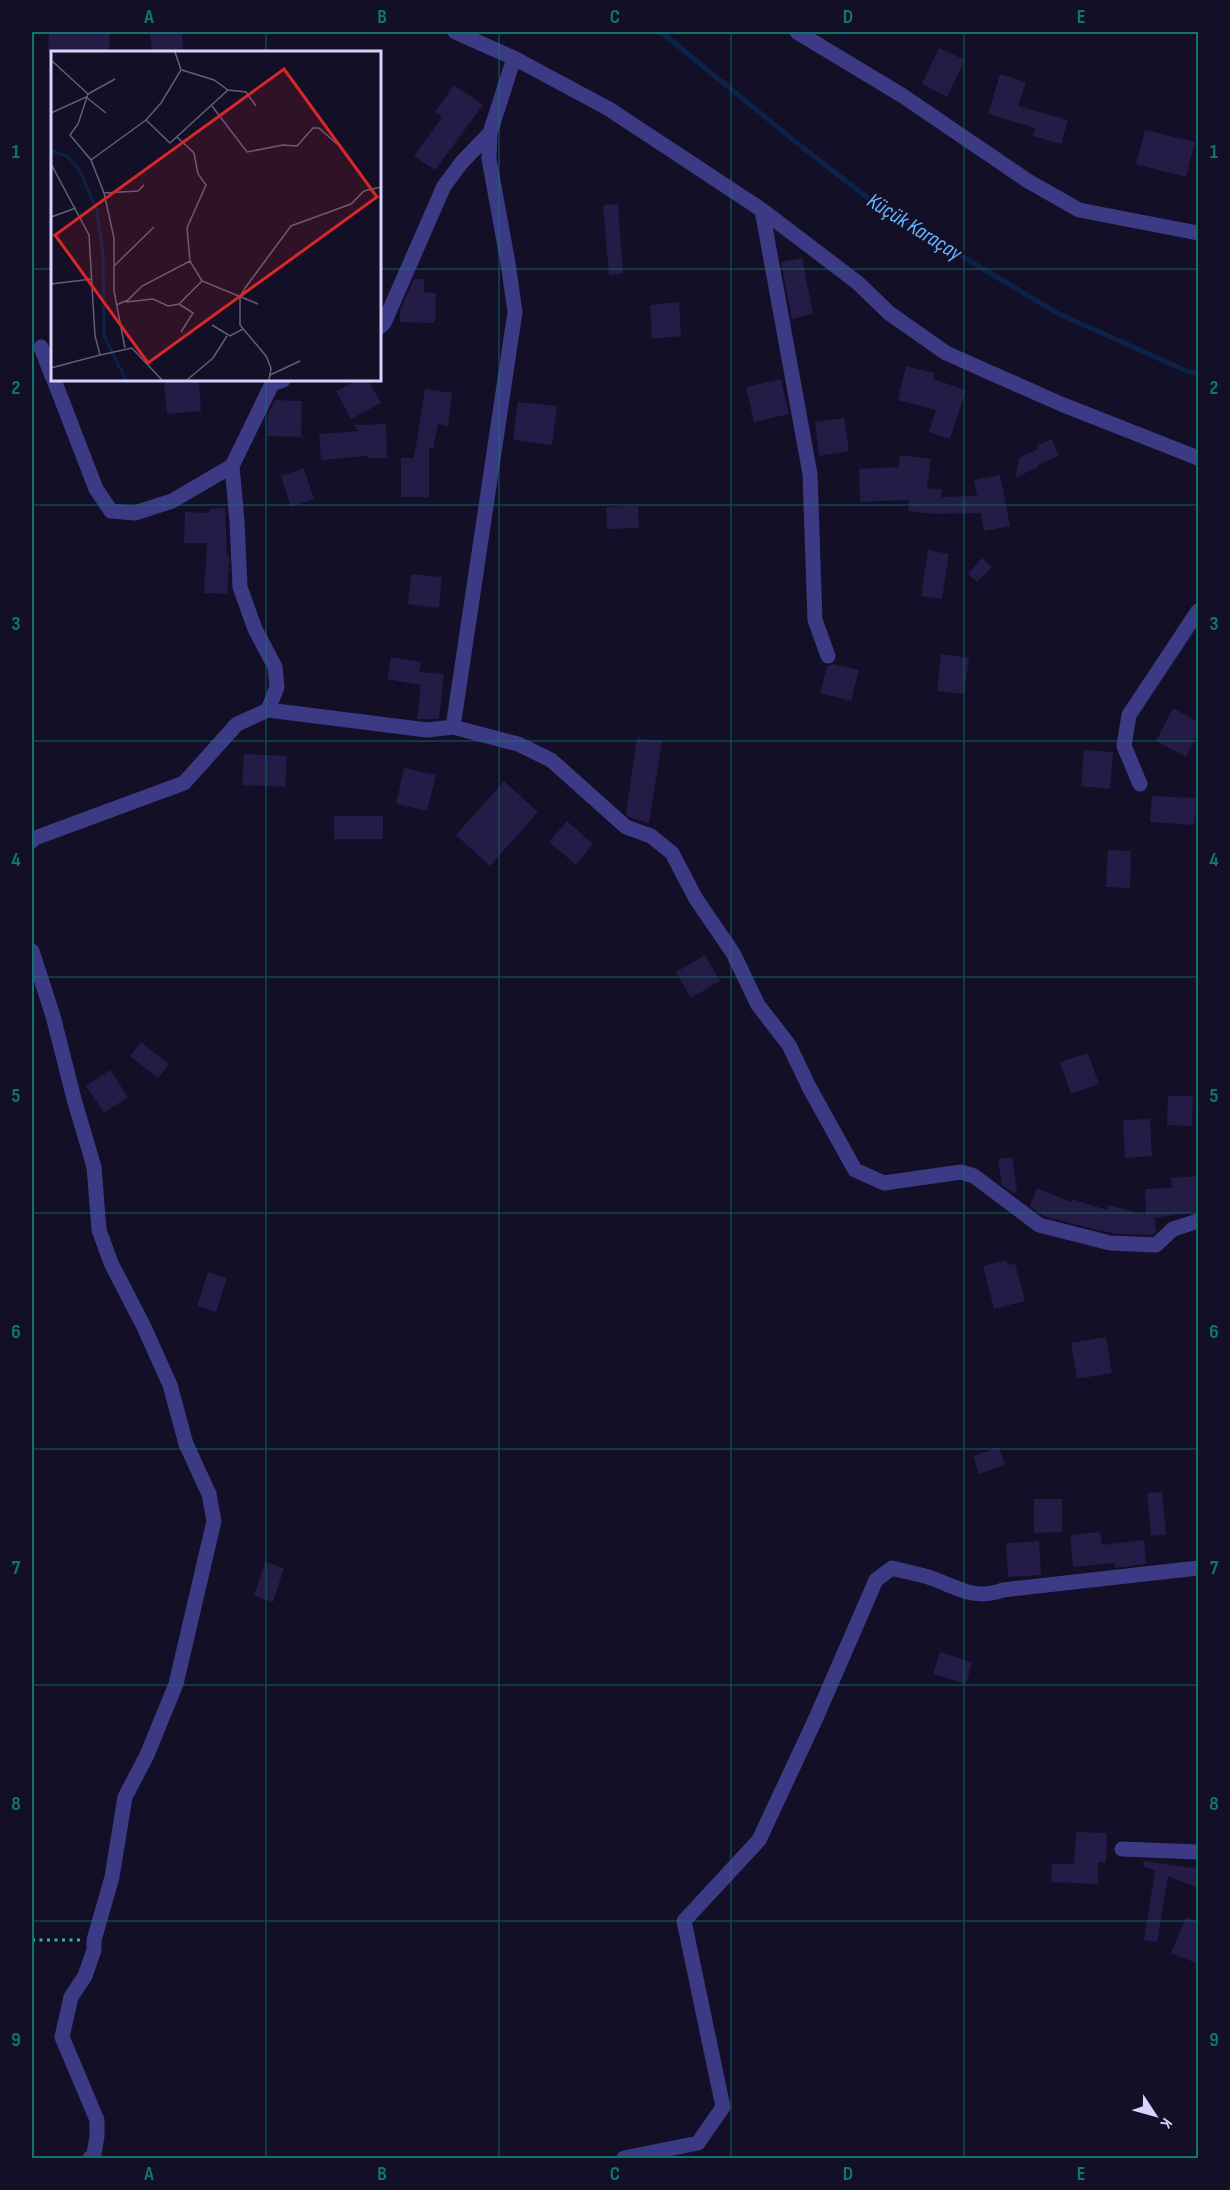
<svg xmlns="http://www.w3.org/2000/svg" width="1230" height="2190" font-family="'Sofia Sans Condensed',sans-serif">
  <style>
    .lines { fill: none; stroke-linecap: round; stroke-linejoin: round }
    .stream { stroke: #0c2248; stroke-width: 5 }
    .building { fill: #241b47 }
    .path { stroke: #2fb8b0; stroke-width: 3; stroke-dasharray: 3 4.5; stroke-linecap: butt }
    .minor { stroke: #3d3a85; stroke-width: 15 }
    .tertiary { stroke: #3d3a85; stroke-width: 15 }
    .grid { fill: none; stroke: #0f766e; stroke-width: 1.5; stroke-opacity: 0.55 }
    .labels { text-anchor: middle; stroke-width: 5; stroke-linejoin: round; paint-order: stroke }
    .water-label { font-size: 22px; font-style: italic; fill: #62b6ff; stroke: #130f26 }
    .inset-river { fill: none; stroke: #0c2248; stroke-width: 3 }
    .inset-road { fill: none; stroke: #625e7d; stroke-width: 1.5 }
    .view { fill: #d62828; fill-opacity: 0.15; stroke: #d62828; stroke-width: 3 }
    .inset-edge { fill: none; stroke: #d9d4ff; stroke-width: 3 }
    .neatline { fill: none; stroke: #0f766e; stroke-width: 2 }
    .grid-label { font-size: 20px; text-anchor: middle; font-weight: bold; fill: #0f766e }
  </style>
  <rect width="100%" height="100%" fill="#130f26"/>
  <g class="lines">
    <path class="stream" d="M661,32l141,115 79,61 176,105 132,59 9,1"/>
  </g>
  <path class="building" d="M49,32h61l-1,20h-61z
    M150,32h32l1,20h-31z
    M939,48l26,12 -18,37 -25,-13z
    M1000,74l26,8 -8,24 50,14 -7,24 -28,-8 2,-8 -47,-14z
    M454,85l29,20 -48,65 -21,-14 28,-39 -7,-5z
    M1145,130l50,12 -9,35 -50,-13z
    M618,204l5,70 -14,1 -6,-70z
    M802,258l11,56 -21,5 -11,-57z
    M414,279h10v13l12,1 -1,30 -35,-1v-12z
    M679,302l2,34 -29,3 -2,-34z
    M906,366l28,7 -1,6 33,11 -16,49 -21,-7 7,-22 -38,-10z
    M781,379l8,35 -35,8 -8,-35z
    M164,380h35l2,31 -34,3z
    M358,380h10l13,23 -30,16 -15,-28z
    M425,389l27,4 -4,33 -10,-2 -5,25 -4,-1v49h-28v-39h13z
    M275,400l27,1 -1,36 -34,-1 1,-22z
    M518,402l39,4 -5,39 -39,-5z
    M844,418l5,33 -30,5 -4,-34z
    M386,424l1,34h-19v-2l-47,4 -2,-26 39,-3 -4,-6z
    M1052,439l7,17 -22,9 1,2 -23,11 4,-20 19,-9 -2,-3z
    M900,455l31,4 -4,29 15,2 -1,7 36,-1 -3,-16 26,-5 10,51 -26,5 -3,-18 -48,1 -25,-3 1,-11 -49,2 -1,-33 40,-2z
    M304,468l10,31 -23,8 -10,-31z
    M638,506l1,22 -32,1 -1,-22z
    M225,508l2,48h2v6l-2,32 -23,-1 3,-50h-23l1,-31 25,1v-4z
    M928,550l21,4 -7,45 -21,-3z
    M982,558l10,9 -15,15 -9,-8z
    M411,574l31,3 -3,31 -31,-4z
    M941,654l28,4 -5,36 -27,-3z
    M391,657l30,5 -2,10 25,2 -5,45h-22l4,-34 -34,-6z
    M833,664l26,6 -8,31 -31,-8 7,-27z
    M1173,708l25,14v11l-12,24 -30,-16z
    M637,738l25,3 -13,82 -18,-5 -5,-4z
    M1084,750l29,2 -3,37 -29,-3z
    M244,754l43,2 -2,31 -43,-2z
    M404,768l32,7 -9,36 -31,-7z
    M504,781l34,31 -48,54 -34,-31z
    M1152,796l44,2 -2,27 -44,-3z
    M334,816h49v23h-49z
    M567,821l26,23 -17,21 -27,-23z
    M1108,850l23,1 -1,37 -24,-1z
    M705,955l15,26 -29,17 -15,-26z
    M141,1042l28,22 -11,14 -28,-22z
    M1088,1053l11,31 -28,10 -11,-32z
    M110,1070l18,27 -24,16 -18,-27z
    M1168,1096h25l-1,30 -25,-1z
    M1150,1119l2,37 -27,2 -2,-38z
    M1012,1157l5,35 -4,1 -11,-8 -4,-26z
    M1198,1176v35l-43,7 1,14 -4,3 -33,-1 -22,-4 -54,-14 -13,-10 7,-18 34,14 1,-3 35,11 1,-5 38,10 -1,-26 27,-1 -1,-10z
    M1006,1260l2,5 7,-2 10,38 -31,8 -11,-43z
    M208,1272l19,6 -11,34 -19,-6z
    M1106,1337l6,36 -35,6 -6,-36z
    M999,1447l6,18 -26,9 -6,-18z
    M1162,1492l4,42 -15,2 -4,-43z
    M1034,1499h28v33l-28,1z
    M1100,1532l2,13 42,-5 2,24 -31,4v-5l-42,4 -3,-32z
    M1039,1541l2,34 -33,2 -2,-34z
    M265,1562l19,6 -11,34 -19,-6z
    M940,1652l32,10 -6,22 -33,-10z
    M1076,1832l31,1 -1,30 -8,-1v22l-47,-2 1,-18h22z
    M1144,1861l54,8v19l-30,-12 -11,66 -13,-2 11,-69 -12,-5z
    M1186,1917l12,5v42l-27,-11z"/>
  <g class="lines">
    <path class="path" d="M32,1940h48"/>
    <path class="minor" d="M455,32l59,26 95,51 153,101 96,73 31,30 57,40 115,51 137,54
      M762,210l48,264 5,146 13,36
      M380,327l4,-4 60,-137 18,-24 28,-29
      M41,347l11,29
      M54,380l42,109 15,22 24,2 37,-12 60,-35
      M268,710l9,-23 -2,-20 -20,-38 -15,-42 -3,-66 -5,-55 40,-82 11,-4
      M453,727l65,17 33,16 75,67 25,9 21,17 24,46 37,54 25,52 31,40 20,42 46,83 29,13 77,-11 13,4 65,49 71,18 46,2 17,-16 25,-8
      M1140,784l-16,-38 5,-31 69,-104
      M32,841l3,-3 149,-55 53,-59 31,-14 159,20 26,-3 62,-415 -7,-49 -19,-104 1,-26 24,-75
      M32,951l21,65 21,83 20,68 5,63 12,33 33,64 26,58 16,59 23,50 5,27 -38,163 -29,71 -22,42 -13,80 -18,63v10l-9,26 -14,21 -9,40 35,83v16l-3,18 -4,4
      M1122,1849l76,3
      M624,2158l74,-15 25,-36 -39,-186 75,-81 57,-122 60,-138 16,-12c14,4 28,6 42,11 26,10 41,21 69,11l195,-22"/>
    <path class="tertiary" d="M797,32l106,64 125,85 51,29 119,23"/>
  </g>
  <path class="grid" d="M266,32v20M499,32v2126M731,32v2126M964,32v2126M32,269h20M380,269h818M266,380v1778M32,505h1166M32,741h1166M32,977h1166M32,1213h1166M32,1449h1166M32,1685h1166M32,1921h1166"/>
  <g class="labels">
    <g class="water-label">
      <text transform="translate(915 226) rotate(32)" y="8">Küçük Karaçay</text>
    </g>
  </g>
  <g transform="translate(51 51)">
    <rect width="330" height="330" fill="#130f26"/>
    <path class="inset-river" d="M0,99l17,7 11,12 18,42 6,44 1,81 22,44"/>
    <path class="inset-road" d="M0,9l37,34M131,19l32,10 14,10M64,28l-27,15 -10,30 -8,11 21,25 13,33 10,45v53l11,57M161,55l35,46 36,-7 14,1 16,-18h6l18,16M0,62l35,-16 20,16M95,69l24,23 58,-53 18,2 10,14M126,86l17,16 4,21 8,11 -19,43 3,33M40,109l55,-40 15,-17 20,-33 -6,-18M0,113l38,71 6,101 5,19 -49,13M53,142l34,-2 6,-6M0,166l25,-9M63,215l40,-39M0,233l41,-5M75,251l27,-3 15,7 11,-2 23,-23M128,253l14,9 -12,19M65,254l12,-5 14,-14 48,-25 12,20 56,23M161,274l18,11 13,-7M49,304l32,-7 30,32M219,324l30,-14M136,329l26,-22 14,-22M218,329l2,-12 -5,-12 -26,-31v-28l5,-9 46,-62 60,-22 13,-13 17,-4"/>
    <path class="view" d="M233,18l93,128 -229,166 -93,-128z"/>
    <rect width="330" height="330" class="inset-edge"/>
  </g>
  <rect width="1230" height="2190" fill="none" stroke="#130f26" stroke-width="66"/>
  <g transform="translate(1155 2115) rotate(126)" stroke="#130f26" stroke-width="4.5" paint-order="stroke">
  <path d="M0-4.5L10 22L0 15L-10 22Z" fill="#d9d4ff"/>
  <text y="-9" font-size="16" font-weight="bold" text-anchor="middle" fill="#d9d4ff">K</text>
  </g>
  <rect x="33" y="33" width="1164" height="2124" class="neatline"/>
  <g class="grid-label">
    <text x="149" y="23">A</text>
    <text x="382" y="23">B</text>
    <text x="615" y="23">C</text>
    <text x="848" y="23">D</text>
    <text x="1081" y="23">E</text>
    <text x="16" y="158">1</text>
    <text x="1214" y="158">1</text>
    <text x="16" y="394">2</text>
    <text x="1214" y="394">2</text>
    <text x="16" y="630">3</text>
    <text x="1214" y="630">3</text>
    <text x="16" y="866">4</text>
    <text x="1214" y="866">4</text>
    <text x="16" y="1102">5</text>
    <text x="1214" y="1102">5</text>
    <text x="16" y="1338">6</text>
    <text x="1214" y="1338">6</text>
    <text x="16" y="1574">7</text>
    <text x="1214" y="1574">7</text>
    <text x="16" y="1810">8</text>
    <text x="1214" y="1810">8</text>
    <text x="16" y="2046">9</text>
    <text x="1214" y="2046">9</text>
    <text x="149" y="2180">A</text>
    <text x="382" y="2180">B</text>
    <text x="615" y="2180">C</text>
    <text x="848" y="2180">D</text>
    <text x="1081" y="2180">E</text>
  </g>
</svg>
